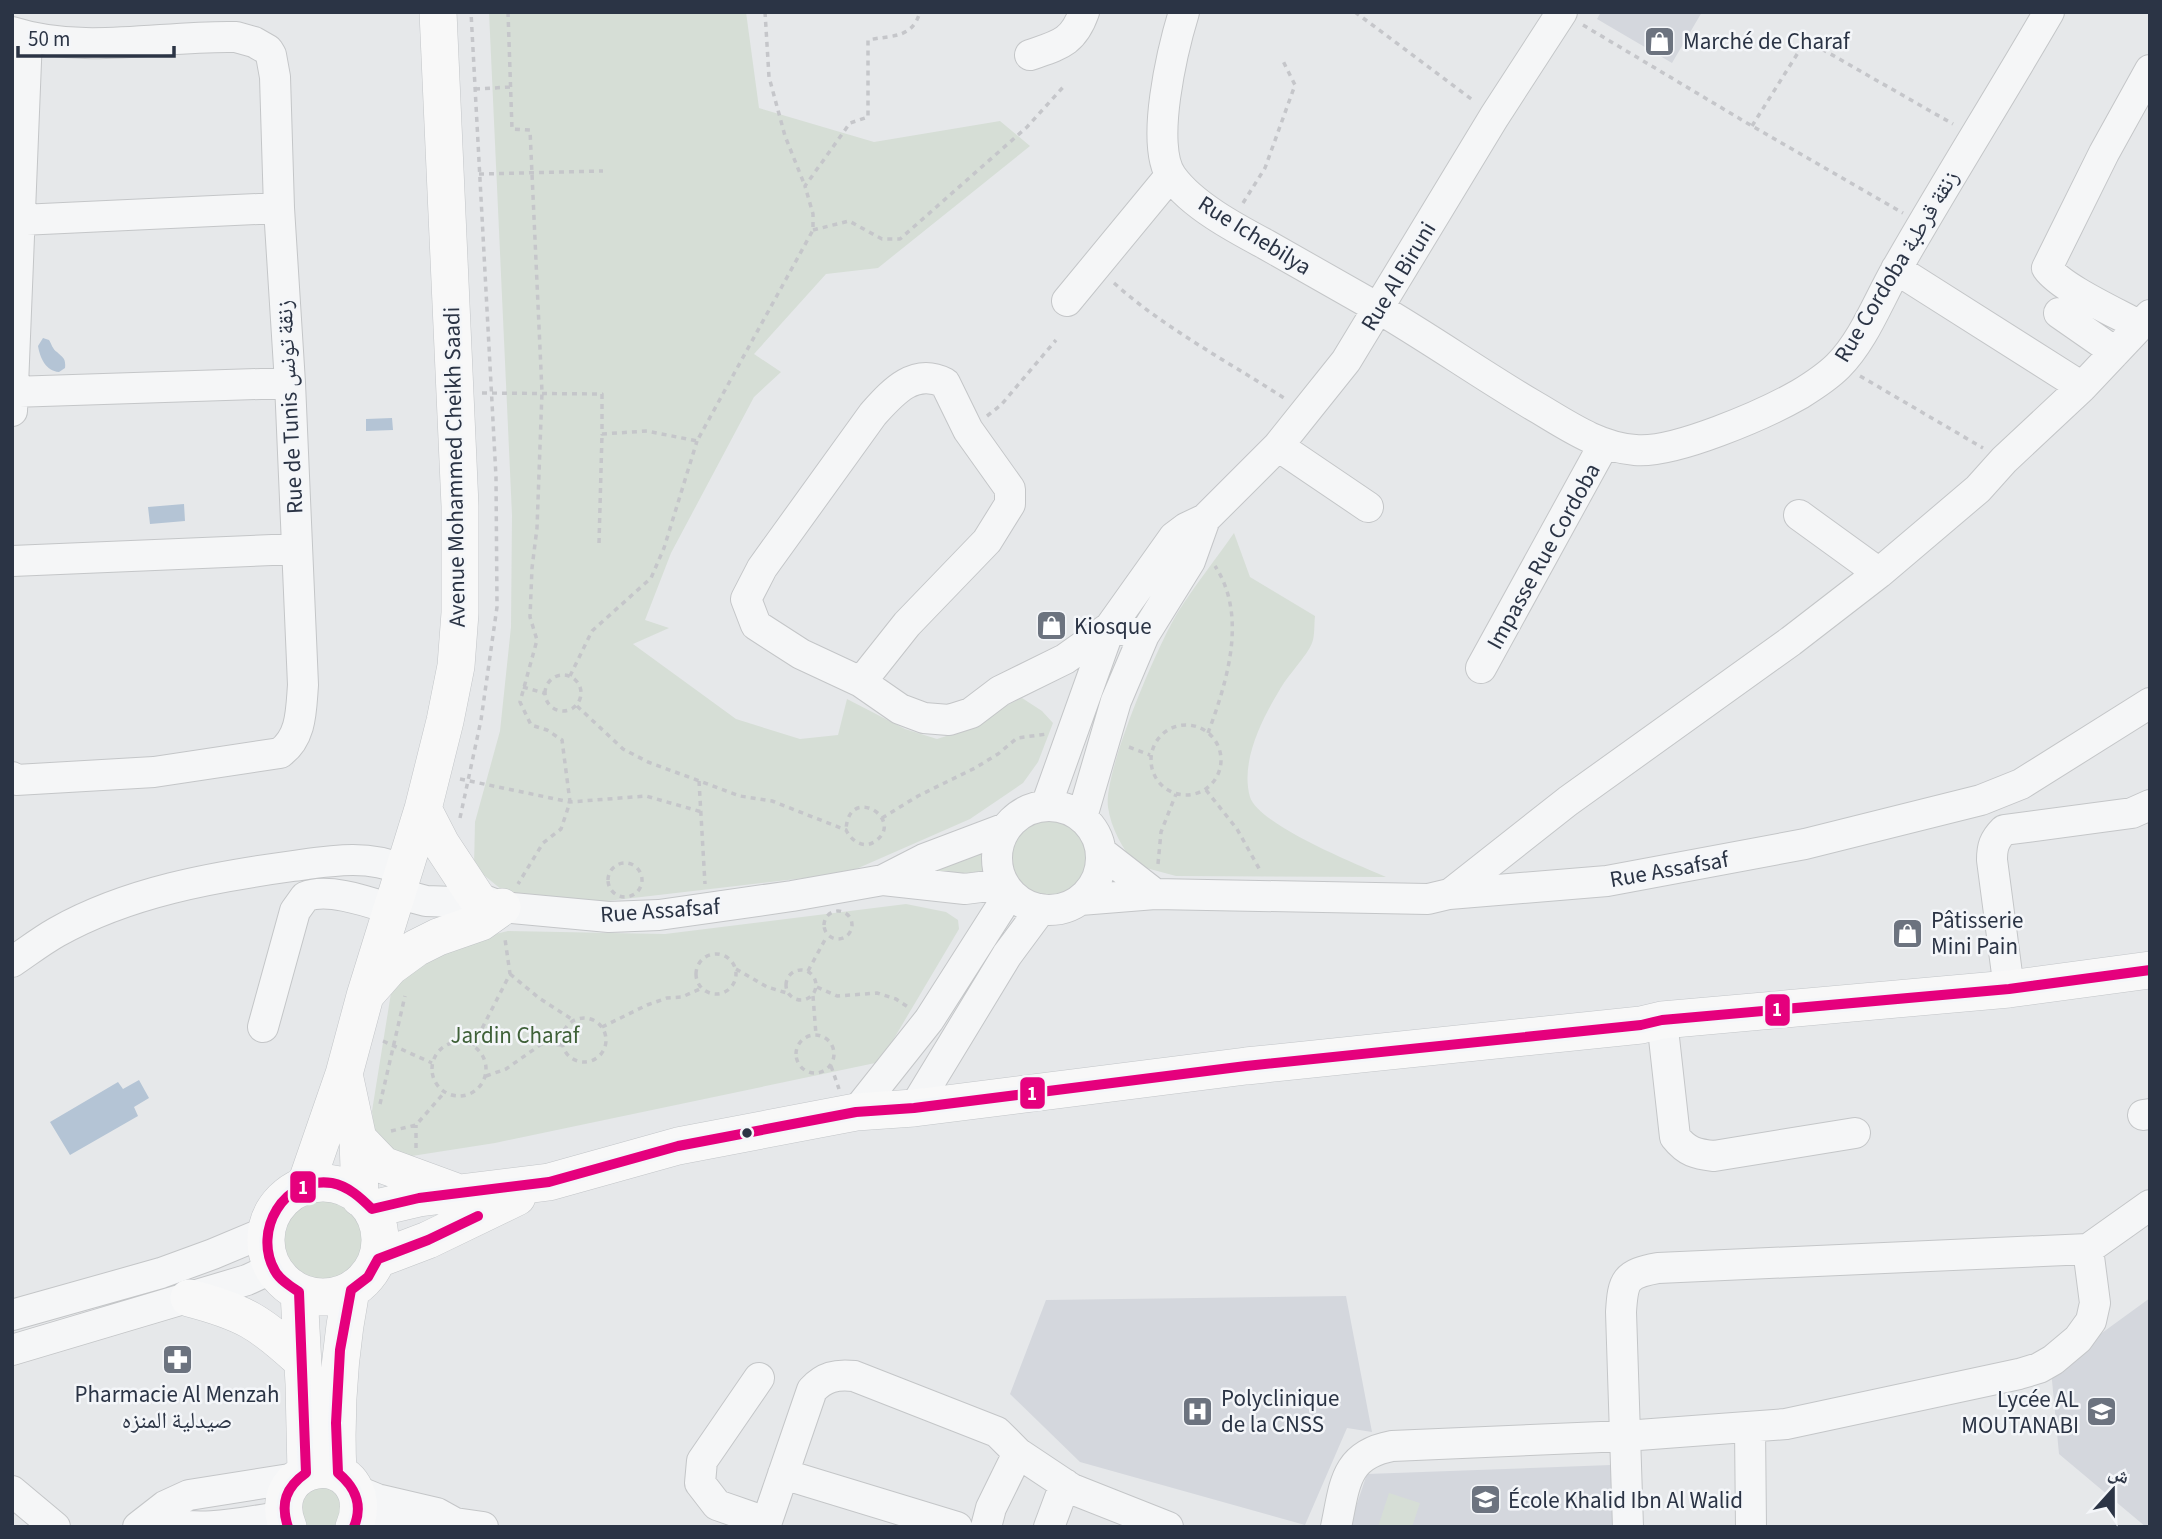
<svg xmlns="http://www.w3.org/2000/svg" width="2162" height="1539" font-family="'Source Sans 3','Noto Naskh Arabic',sans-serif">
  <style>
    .built { fill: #d4d7dd }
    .green { fill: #d6ded6 }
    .water { fill: #b4c4d5 }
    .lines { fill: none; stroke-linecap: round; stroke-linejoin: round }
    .minor-casing { stroke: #c4c6c8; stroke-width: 32 }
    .major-casing { stroke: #c2c5c8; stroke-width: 38 }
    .path { stroke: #c5c6ca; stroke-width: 3.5; stroke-dasharray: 5 5; stroke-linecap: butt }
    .minor { stroke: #f5f6f7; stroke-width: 30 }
    .major { stroke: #f8f8f8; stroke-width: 37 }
    .bus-1-casing { stroke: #f4f6f9; stroke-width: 16 }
    .bus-1 { stroke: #e5007d; stroke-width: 10 }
    .bus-dot { fill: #2b3445; stroke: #f4f6f9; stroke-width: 2.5 }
    .labels { text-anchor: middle; stroke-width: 5; stroke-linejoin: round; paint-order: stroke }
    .poi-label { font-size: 23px; fill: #2b3445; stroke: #f4f6f9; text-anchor: start }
    .street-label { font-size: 23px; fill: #2b3445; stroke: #f4f6f9 }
    .park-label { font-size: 23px; fill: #3f6138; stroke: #f4f6f9 }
    .line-badge { stroke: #f4f6f9; stroke-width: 2.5 }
    .badge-label { font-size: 19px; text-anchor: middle; font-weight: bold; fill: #fff }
  </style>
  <rect width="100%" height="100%" fill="#e6e8ea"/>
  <path class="built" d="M1601,12h101l-30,51 -75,-44z
    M1346,1296l26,136 -25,-4 -42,97 -225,-63 -70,-68 36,-94z
    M2150,1298v229h-4l-87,-73 -8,-84z
    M1611,1465l2,62h-264l18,-53z"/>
  <path class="green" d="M489,12h257l13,96 115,34 126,-21 30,25 -152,122 -52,6 -72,80 27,18 -27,25 -83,156 -26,67 24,8 -36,16 103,75 64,20 38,-4 9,-36 58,30 32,10 34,-11 30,-20 21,-10 20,13 11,12 -15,39 -15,21 -53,36 -123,54 -266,31 -68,-5 -39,-32 1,-45 25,-91 11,-104 1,-112z
    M1234,533l16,44 65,39c-1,8 0,20 -3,27 -5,13 -25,33 -33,48 -17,28 -39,71 -29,106 9,28 108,68 136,80l-210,-1 -41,-11c-12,-17 -24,-36 -27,-58 -5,-34 50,-163 70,-195 17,-27 38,-53 56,-79z
    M1011 856a39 39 0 1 1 78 0a39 39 0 1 1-78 0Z
    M984,848l-1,19 4,12 -63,-6z
    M906,904l40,8 12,8 1,9 -79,133 -385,81 -96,15 -24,-20 -3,-27 19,-118 23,-25 65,-30 29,-7 157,3z
    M278 1241a46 46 0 1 1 92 0a46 46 0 1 1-92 0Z
    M340,1486l10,41h-53l8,-40z
    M1389,1493l31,10 -8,24h-34z"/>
  <path class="water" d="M43,338l6,2c2,3 4,10 8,12 6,6 9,6 8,16l-6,4c-13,-1 -19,-14 -21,-26z
    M392,418l1,12 -27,1v-12z
    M184,504l1,17 -35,3 -2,-17z
    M139,1080l10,18 -15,9 4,9 -68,39 -20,-33 68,-40 5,7z"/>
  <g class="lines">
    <defs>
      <path id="minor" d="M1184,12c-11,36 -35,134 -12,165 20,28 63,51 93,67 37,21 74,42 111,63 53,31 103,66 155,97 33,19 65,43 104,46 39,4 130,-36 165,-56 13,-8 27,-17 38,-28 26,-26 41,-67 59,-98 49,-86 102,-170 152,-256
        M12,32c72,23 151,3 224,5l18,5 14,8 3,5 4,22 4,131 11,175 13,302c-2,25 -1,52 -23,68l-126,19 -138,8 -4,-3
        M1030,55c29,-10 43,-12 54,-43
        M21,220l258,-12
        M1896,269l186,118
        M1067,301l103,-125
        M2059,313l56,39
        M2140,326c-23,-13 -79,-38 -93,-58l57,-115 46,-83
        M12,392l278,-9
        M12,411l15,-374
        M1278,446l90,61
        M1799,515l80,58
        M12,561l284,-12
        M1481,668l123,-224
        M861,682l46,-58 80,-83 23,-37v-15l-42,-59 -23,-47c-31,-16 -53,10 -72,31l-111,154 -16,31 10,26 45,29 60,28 39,27 24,9 25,2 22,-7 29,-22 65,-32 45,-32 34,8
        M1046,806l64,-179 64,-90 12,-9 19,-9 73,-73 68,-85 148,-244 68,-105
        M997 858a52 52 0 1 1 104 0a52 52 0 1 1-104 0Z
        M1082,817l34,-116 28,-66 46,-74 15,-42
        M1101,852l54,42
        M883,880l41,-21 82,-31
        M396,893l30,8 29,1 21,-5 26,10 107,10 50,-2 133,-19 91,-16 82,9 39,-5
        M1450,894l118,-93 223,-160 88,-68 99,-84 26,-29 78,-73 68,-72
        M1080,900l75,-6 273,5 21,-5 158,-13 198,-37 176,-44 40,-16 129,-81
        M12,962c15,-10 29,-21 45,-30 71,-40 156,-55 236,-66 37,-5 75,-12 110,4
        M2009,989l-17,-129c0,-13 2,-20 12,-30l128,-17 18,-8
        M1662,1020l13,117c12,15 21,17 39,19l141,-23
        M263,1027l32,-116 10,-14c22,-10 64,5 86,12
        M914,1108l93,-153 34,-46
        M856,1112l73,-92 81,-127
        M2143,1115l7,-1
        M12,1315l149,-42 52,-19 55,-23
        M12,1350l235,-70 26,-12
        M759,1378l-57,83 -2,22 17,22 49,17
        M1750,1428l1,99
        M783,1474l174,53
        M355,1490l22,9 60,14 18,10 28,4
        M12,1491l43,36
        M151,1517c37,18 93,6 132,-1
        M358,1519l49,8
        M138,1527l27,-21 24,-11 107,-17
        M765,1527l47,-137c12,-13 24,-16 42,-14l143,56 21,21 54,36 96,38
        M986,1527l5,-19 27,-55
        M1049,1527l16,-43
        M1336,1527c9,-42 8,-72 56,-81l233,-10 161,-12 233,-50 20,-6 14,-8 25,-21 13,-18 4,-18 -7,-54
        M1628,1527l-7,-215c2,-32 4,-38 37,-44l430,-19 62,-44"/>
      <path id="major" d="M423,809l18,35 35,53
        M368,992l22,-25 26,-19 22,-11 43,-15 21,-15
        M344,1074l14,65 2,59
        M358,1139l25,26 71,26
        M266 1240a57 57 0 1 1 114 0a57 57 0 1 1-114 0Z
        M306,1184l38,-110 21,-78 58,-187 22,-88 11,-55 4,-53v-107l-22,-494
        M372,1209l47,-11 130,-16 129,-36 178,-34 58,-4 332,-42 395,-41 21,-5 347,-31 141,-19
        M378,1259l50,-19 89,-43
        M299,1292l5,92 2,89
        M189,1298c54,14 71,24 112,62
        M338,1473c-3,-62 1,-121 13,-183
        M288,1527c-23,-55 53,-80 69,-32 3,12 2,21 -3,32"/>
    </defs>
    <use href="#minor" class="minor-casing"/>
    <use href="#major" class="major-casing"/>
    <path class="path" d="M508,12l4,117 18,1 12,262 -5,136 -5,40 -2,49 7,23 -17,62 11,23 16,5 15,10 8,62 -9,27 -18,14 -25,41
      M765,12l4,65 16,59 20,50
      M1355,12l119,89
      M1583,25l169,101 151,87
      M475,89l36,-2
      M1752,126l54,-86 147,84
      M479,174l124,-3
      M1243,203l22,-35 30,-83 -12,-24
      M813,230l36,-9 33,18h18l127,-112 38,-42
      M1114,283c50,45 113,78 170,115
      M1860,376l123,72
      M482,393l120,1v40l45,-3 50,10 116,-211v-16l-8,-28 45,-63 18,-6v-77c24,-5 44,-1 52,-28
      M987,416l14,-11 55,-65
      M599,543l3,-109
      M545 693a18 18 0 1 1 36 0a18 18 0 1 1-36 0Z
      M570,676l22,-45 59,-53 13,-30 33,-107
      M523,687l21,6
      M577,706l46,43 25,13 92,34 32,5 74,29c6,12 19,20 31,10 27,-22 -29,-56 -31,-10
      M1151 760a35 35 0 1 1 70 0a35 35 0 1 1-70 0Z
      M1208,733c19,-51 40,-117 7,-167
      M1129,747l21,8
      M460,779l110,23 76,-6 56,16
      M699,781l6,103
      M1206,790l31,39 24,43
      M460,818l21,-98 16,-113 -1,-130 -25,-465
      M882,818l36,-22 57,-28 23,-14 19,-16 30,-4
      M608 880a17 17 0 1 1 34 0a17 17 0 1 1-34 0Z
      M1158,864l3,-32 15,-38
      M824 925a14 14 0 1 1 28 0a14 14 0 1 1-28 0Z
      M696 974a20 20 0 1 1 40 0a20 20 0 1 1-40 0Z
      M736,969l31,18 20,6
      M786 985a15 15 0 1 1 30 0a15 15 0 1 1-30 0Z
      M808,971l19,-35
      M510,974l29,24 34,22
      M817,987l20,9 40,-3 19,6 12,8
      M813,996l3,39
      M562 1040a22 22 0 1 1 44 0a22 22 0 1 1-44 0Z
      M602,1027l45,-22 20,-7 15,-1 18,-8
      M796 1054a19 19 0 1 1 38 0a19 19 0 1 1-38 0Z
      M383,1041l49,22
      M432 1069a27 27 0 1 1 54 0a27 27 0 1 1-54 0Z
      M473,1046l37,-72 -5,-35
      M831,1066l8,23
      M486,1076l20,-7 37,-26 19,2
      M380,1104l25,-108
      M391,1131l25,-6 28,-32
      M416,1148v-23"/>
    <use href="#minor" class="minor"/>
    <use href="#major" class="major"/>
    <defs>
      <path id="bus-1" d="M288,1527c-8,-24 -2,-40 18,-54l-7,-181c-9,-6 -19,-12 -24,-21 -23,-40 9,-95 57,-88 16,3 29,15 40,26l47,-11 130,-16 129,-36 178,-34 58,-4 332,-42 395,-41 21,-5 347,-31 141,-19
        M354,1527c9,-22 2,-39 -16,-54l-2,-50 4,-73 11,-60 17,-13 10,-18 50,-19 50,-24"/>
    </defs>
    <use href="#bus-1" class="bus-1-casing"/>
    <use href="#bus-1" class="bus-1"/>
  </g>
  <defs>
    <symbol id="shop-square" viewBox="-11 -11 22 22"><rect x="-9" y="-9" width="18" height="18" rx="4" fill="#6c737f" stroke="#f4f6f9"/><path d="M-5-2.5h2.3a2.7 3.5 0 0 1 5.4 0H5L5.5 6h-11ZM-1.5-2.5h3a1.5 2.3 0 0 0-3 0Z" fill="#fff"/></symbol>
    <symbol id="pharmacy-square" viewBox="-11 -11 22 22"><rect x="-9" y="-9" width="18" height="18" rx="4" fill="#6c737f" stroke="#f4f6f9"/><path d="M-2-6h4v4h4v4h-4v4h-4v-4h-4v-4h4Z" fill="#fff"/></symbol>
    <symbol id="hospital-square" viewBox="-11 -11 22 22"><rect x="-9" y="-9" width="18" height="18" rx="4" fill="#6c737f" stroke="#f4f6f9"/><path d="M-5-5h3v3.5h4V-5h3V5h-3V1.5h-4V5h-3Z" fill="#fff"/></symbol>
    <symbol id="school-square" viewBox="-11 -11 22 22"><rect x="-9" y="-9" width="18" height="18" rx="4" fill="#6c737f" stroke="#f4f6f9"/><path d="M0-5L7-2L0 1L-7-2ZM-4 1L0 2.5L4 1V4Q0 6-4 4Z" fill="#fff"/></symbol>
  </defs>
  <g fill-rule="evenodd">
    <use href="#shop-square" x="1642" y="24" width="35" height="35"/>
    <use href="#shop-square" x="1034" y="608" width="35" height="35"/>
    <use href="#shop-square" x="1890" y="916" width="35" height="35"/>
    <use href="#pharmacy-square" x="160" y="1342" width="35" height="35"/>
    <use href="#hospital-square" x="1180" y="1394" width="35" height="35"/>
    <use href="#school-square" x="2084" y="1394" width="35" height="35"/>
    <use href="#school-square" x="1468" y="1482" width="35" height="35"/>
  </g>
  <circle class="bus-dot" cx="747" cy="1133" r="6"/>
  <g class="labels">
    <g class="poi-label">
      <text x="1683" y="49">Marché de Charaf</text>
      <text x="1074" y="634">Kiosque</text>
      <text x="1931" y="928">Pâtisserie<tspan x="1931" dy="26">Mini Pain</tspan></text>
      <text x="177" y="1402" text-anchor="middle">Pharmacie Al Menzah<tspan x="177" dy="26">صيدلية المنزه</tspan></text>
      <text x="1221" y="1406">Polyclinique<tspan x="1221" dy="26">de la CNSS</tspan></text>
      <text x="2079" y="1407" text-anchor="end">Lycée AL<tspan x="2079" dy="26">MOUTANABI</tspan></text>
      <text x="1508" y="1508">École Khalid Ibn Al Walid</text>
    </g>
    <g class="street-label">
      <text transform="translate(1255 235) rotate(32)" y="8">Rue Ichebilya</text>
      <text transform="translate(1896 266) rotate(-59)" y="8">Rue Cordoba زنقة قرطبة</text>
      <text transform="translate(1398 276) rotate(-59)" y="8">Rue Al Biruni</text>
      <text transform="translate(289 407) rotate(-93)" y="8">Rue de Tunis زنقة تونس</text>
      <text transform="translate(454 467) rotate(-91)" y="8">Avenue Mohammed Cheikh Saadi</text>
      <text transform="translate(1543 556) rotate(-61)" y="8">Impasse Rue Cordoba</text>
      <text transform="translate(1669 869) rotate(-10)" y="8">Rue Assafsaf</text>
      <text transform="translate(660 910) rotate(-4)" y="8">Rue Assafsaf</text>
    </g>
    <g class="park-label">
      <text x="515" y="1043">Jardin Charaf</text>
    </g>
  </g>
  <g class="line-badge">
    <rect x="1764" y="993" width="27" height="34" rx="7" fill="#e5007d"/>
    <rect x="1019" y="1076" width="27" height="34" rx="7" fill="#e5007d"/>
    <rect x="289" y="1170" width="28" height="34" rx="7" fill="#e5007d"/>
  </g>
  <g class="badge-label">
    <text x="1777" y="1016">1</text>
    <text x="1032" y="1100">1</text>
    <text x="303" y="1194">1</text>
  </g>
  <rect width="2162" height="1539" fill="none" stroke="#2b3445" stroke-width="28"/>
  <g transform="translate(2113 1490) rotate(21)" stroke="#f4f6f9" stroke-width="5" paint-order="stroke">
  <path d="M0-5L12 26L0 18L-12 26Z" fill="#2b3445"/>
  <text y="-10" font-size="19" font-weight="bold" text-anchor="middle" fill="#2b3445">ش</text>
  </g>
  <path d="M18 46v10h156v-10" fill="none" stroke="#2b3445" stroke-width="3.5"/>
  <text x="28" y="46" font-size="21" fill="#2b3445" stroke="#f4f6f9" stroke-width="5" paint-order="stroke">50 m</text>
</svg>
